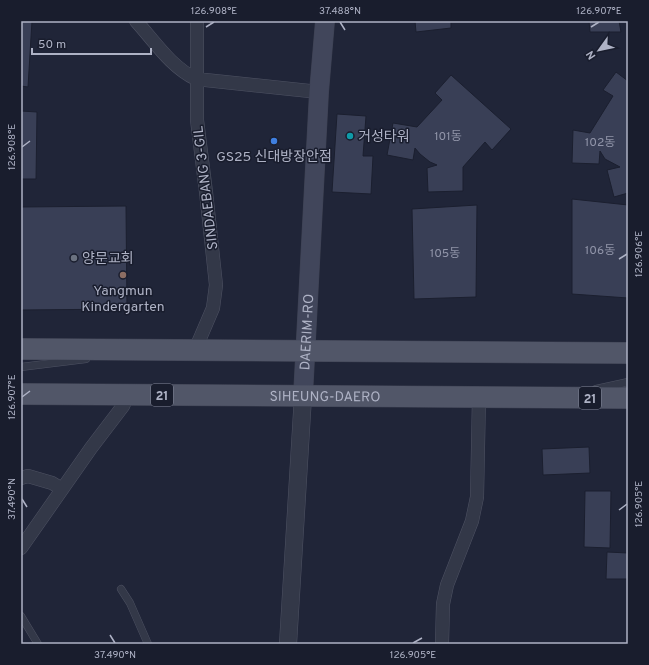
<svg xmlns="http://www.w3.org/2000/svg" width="649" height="665" font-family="Overpass,'Noto Sans KR',sans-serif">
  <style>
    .building { fill: #393f56; stroke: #1b1f2f }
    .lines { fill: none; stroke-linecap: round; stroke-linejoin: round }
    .service-casing { stroke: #4e5263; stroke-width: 8 }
    .minor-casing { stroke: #4e5263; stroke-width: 14 }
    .tertiary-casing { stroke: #4e5263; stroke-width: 18 }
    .secondary-casing { stroke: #3d4152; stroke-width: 20 }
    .primary-casing { stroke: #3d4152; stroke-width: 22 }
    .service { stroke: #333848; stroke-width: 7 }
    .minor { stroke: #333848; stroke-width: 13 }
    .tertiary { stroke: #333848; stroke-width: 17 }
    .secondary { stroke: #41465b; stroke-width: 19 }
    .primary { stroke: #515668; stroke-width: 21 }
    .ticks { fill: none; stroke: #aeb2c5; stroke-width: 1.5 }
    .culture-dot { fill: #0f9aa8; stroke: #191d2d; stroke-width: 1.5 }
    .shop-dot { fill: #3f7fe0; stroke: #191d2d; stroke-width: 1.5 }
    .worship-dot { fill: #6b7280; stroke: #191d2d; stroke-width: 1.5 }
    .education-dot { fill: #8d6e63; stroke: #191d2d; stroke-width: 1.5 }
    .labels { text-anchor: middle; stroke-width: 3; stroke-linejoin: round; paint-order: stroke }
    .number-label { font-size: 12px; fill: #9195a9 }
    .shield { fill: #191d2d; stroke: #818597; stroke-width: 1 }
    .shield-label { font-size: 13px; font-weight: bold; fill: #aeb2c5 }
    .poi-label { font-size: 14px; fill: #aeb2c5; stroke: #191d2d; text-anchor: start }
    .street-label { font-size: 14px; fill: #aeb2c5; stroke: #191d2d }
    .neatline { fill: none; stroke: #aeb2c5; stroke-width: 1.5 }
    .ticks-label { font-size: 10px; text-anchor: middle; fill: #aeb2c5 }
  </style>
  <rect width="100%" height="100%" fill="#202538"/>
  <path class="building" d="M21,21h11l-4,66 -7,-1z
    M415,21h36v7l-35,4z
    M589,21h30l2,11h-31z
    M616,72l12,9v112l-14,4 -7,-27 13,-3 -15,-8 -5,-8 -1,13 -27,-1 1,-33 17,3 23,-37 -10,-6z
    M451,75l60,54 -19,21 -7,-8 -22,25v24l-35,1 -1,-24 10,-3 -7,-3 -10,-8 -5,-6 -2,12 -26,-5 6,-32 24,4 25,-27 -7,-7z
    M21,111l16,1 -1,67h-15z
    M337,114l29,2 -3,40h10l-2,38 -39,-2z
    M572,199l56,6v93l-56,-4z
    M477,205l-1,92 -62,2 -2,-90z
    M126,206l1,103 -106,1v-103z
    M589,447l1,26 -47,2 -1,-26z
    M585,491h26l-1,57 -26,-1z
    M607,552l21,1v26h-22z"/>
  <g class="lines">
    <defs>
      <path id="service" d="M21,367l65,-8
        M596,389l32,-7
        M121,589l9,14 18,41
        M21,616l17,28"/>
      <path id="minor" d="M136,21c19,21 35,46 60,58l123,13
        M195,350l18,-42 3,-23 -10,-93 -9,-72v-99
        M21,478l7,-2 24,7 10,6
        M21,548l70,-100 32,-42 5,-11
        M442,644l1,-40 4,-19 25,-64 5,-24 2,-100"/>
      <path id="tertiary" d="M288,644l15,-248"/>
      <g id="secondary">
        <path id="s1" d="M303,396l16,-304 6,-71"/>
      </g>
      <g id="primary">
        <path d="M21,349l607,4"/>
        <path id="s2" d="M21,394l607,4"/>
      </g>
    </defs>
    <use href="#service" class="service-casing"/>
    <use href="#minor" class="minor-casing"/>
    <use href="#tertiary" class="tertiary-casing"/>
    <use href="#secondary" class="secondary-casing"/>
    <use href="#primary" class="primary-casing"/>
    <use href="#service" class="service"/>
    <use href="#minor" class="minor"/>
    <use href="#tertiary" class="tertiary"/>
    <use href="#secondary" class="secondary"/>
    <use href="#primary" class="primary"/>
  </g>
  <path class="ticks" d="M340,22l5,8M206,27l8,-5M591,27l8,-5M22,147l8,-6M619,259l8,-5M22,397l8,-6M22,499l5,8M619,510l8,-6M110,635l5,8M413,643l9,-5"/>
  <circle class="culture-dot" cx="350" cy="136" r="4"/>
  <circle class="shop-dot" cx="274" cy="141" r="4"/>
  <circle class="worship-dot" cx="74" cy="258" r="4"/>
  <circle class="education-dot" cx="123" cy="275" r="4"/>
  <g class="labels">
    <g class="number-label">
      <text x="448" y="140">101동</text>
      <text x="600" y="146">102동</text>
      <text x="600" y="254">106동</text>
      <text x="445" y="257">105동</text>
    </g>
    <g class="shield">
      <rect x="151" y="384" width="22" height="22" rx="3"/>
      <rect x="579" y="387" width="22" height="22" rx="3"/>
    </g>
    <g class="shield-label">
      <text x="162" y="400">21</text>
      <text x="590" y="403">21</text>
    </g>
    <g class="poi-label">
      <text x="358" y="141">거성타워</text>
      <text x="274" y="161" text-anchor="middle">GS25 신대방장안점</text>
      <text x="82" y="263">양문교회</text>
      <text x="123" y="295" text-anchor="middle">Yangmun<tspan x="123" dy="16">Kindergarten</tspan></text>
    </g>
    <g class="street-label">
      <text transform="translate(205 188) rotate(-97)" y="5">SINDAEBANG 3-GIL</text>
      <text dy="5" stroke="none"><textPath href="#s1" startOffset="64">DAERIM-RO</textPath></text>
      <text dy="5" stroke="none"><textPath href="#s2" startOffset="304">SIHEUNG-DAERO</textPath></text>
    </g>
  </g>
  <rect width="649" height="665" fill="none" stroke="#191d2d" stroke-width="44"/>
  <g transform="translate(599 50) rotate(237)" stroke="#191d2d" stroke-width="3" paint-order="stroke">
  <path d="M0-3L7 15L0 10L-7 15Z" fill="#aeb2c5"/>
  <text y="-6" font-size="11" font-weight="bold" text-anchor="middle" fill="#aeb2c5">N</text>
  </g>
  <path d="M32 48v6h119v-6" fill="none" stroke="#aeb2c5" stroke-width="2"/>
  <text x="38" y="48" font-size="12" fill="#aeb2c5" stroke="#191d2d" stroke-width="3" paint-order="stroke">50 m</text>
  <rect x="22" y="22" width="605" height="621" class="neatline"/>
  <g class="ticks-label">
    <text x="214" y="14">126.908°E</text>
    <text x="340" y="14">37.488°N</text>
    <text x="599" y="14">126.907°E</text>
    <text transform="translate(11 147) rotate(-90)" y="4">126.908°E</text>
    <text transform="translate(638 254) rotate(-90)" y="4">126.906°E</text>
    <text transform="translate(11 397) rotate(-90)" y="4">126.907°E</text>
    <text transform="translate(11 499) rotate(-90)" y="4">37.490°N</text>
    <text transform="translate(638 504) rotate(-90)" y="4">126.905°E</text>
    <text x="115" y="658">37.490°N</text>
    <text x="413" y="658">126.905°E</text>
  </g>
</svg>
